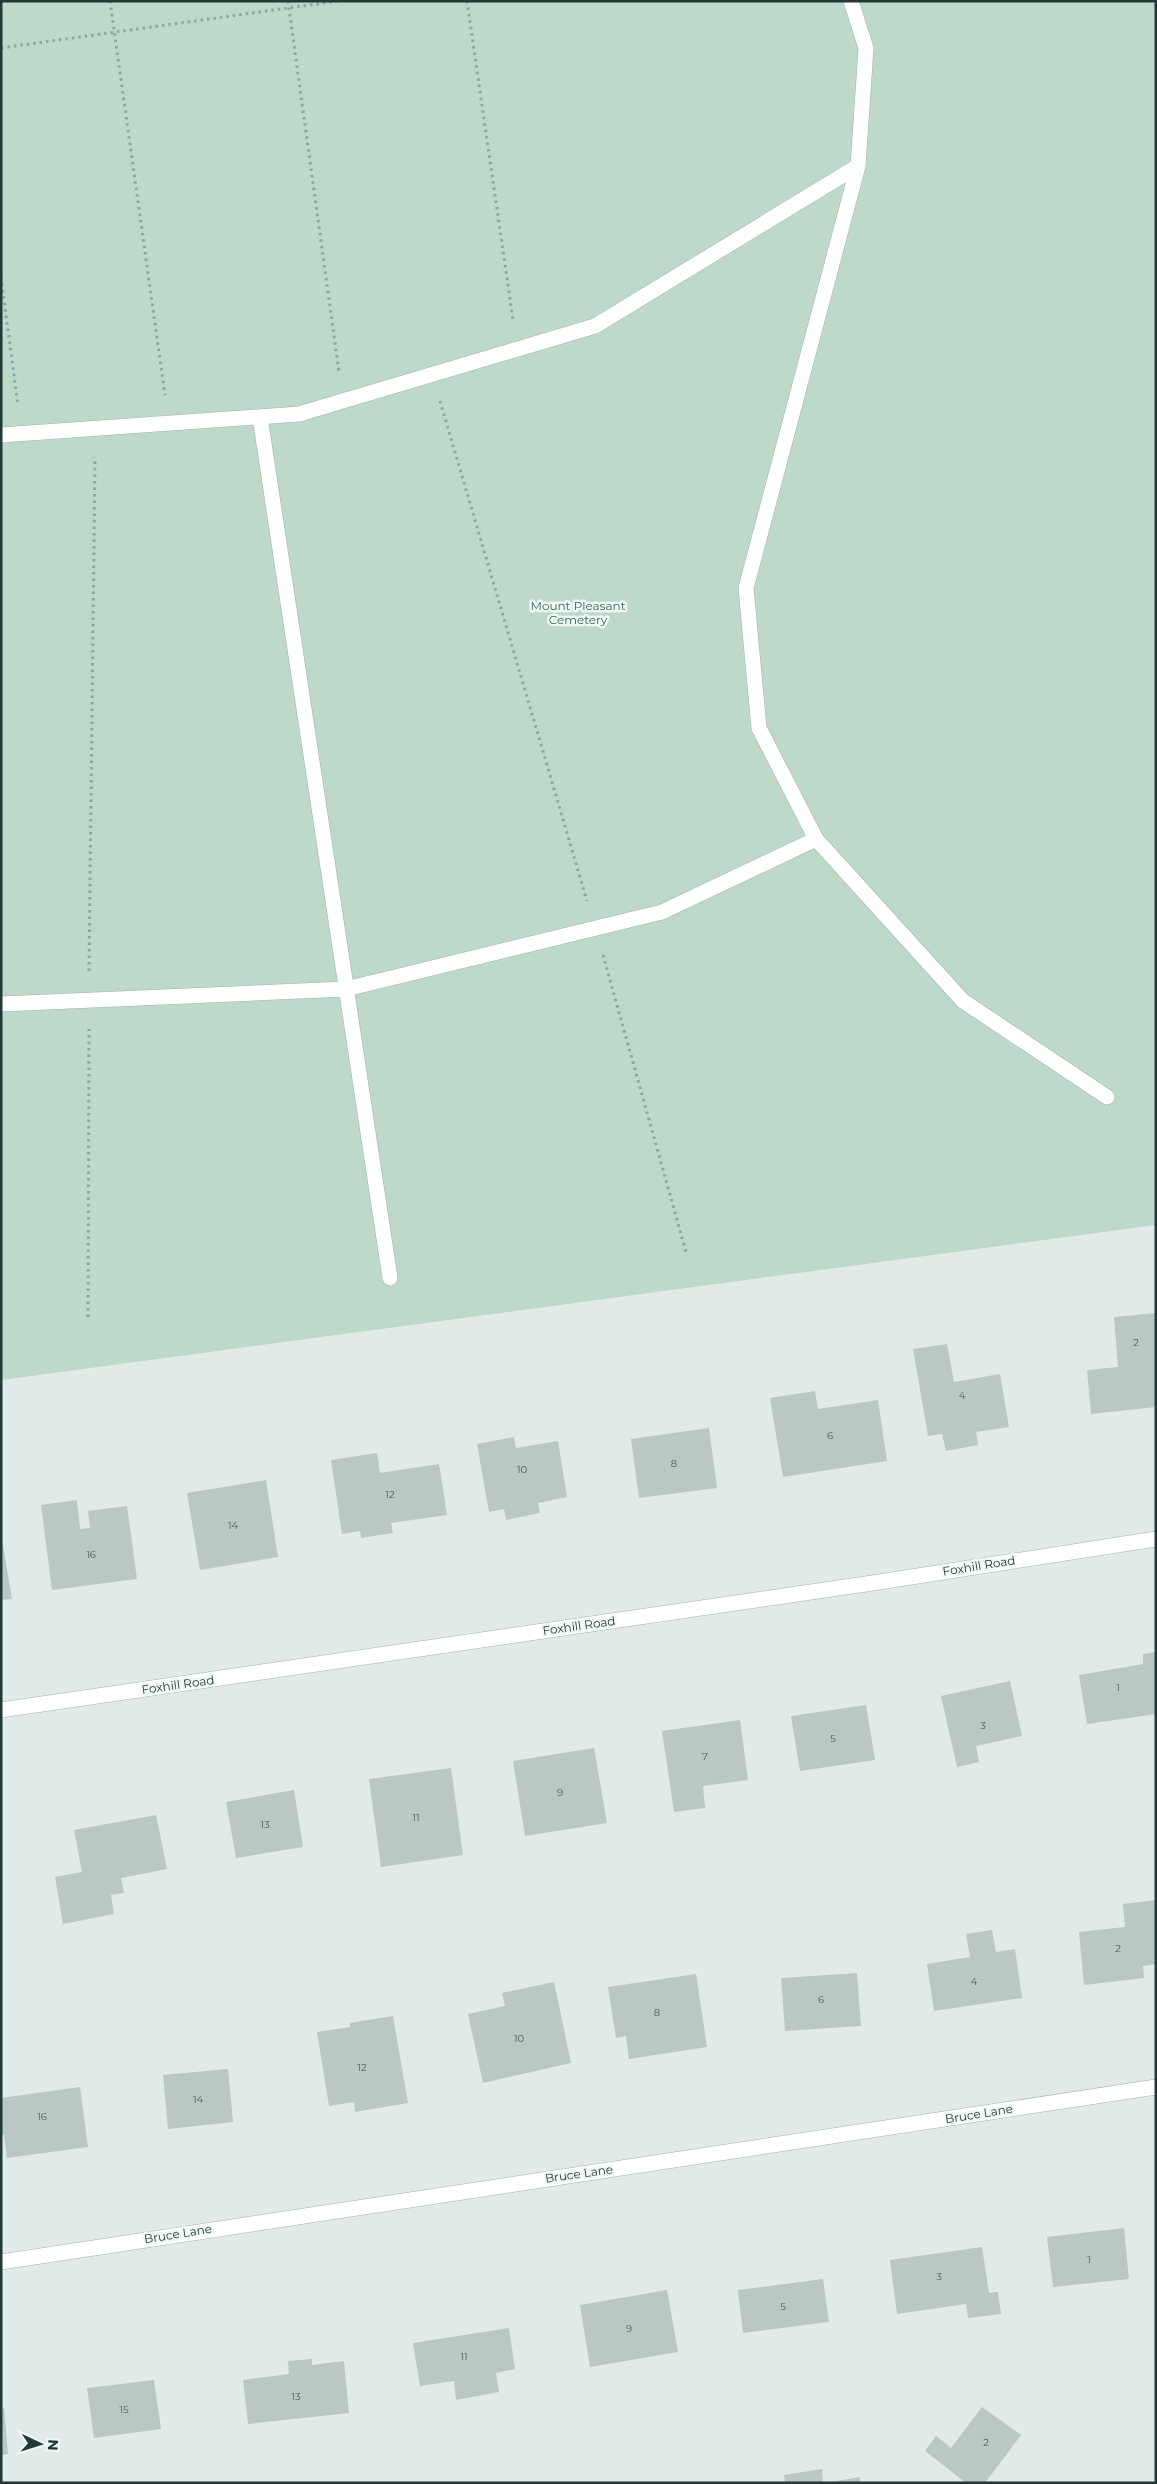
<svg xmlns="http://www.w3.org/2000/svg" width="1157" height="2484" font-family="Montserrat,sans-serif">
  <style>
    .green { fill: #bcd9ca }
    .building { fill: #bac7c4 }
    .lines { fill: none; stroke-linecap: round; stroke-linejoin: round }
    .lane-casing { stroke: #a4b1af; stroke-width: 16 }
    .street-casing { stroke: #a4b1af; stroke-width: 16 }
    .path { stroke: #85aaa6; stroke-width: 3; stroke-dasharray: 2.5 4; stroke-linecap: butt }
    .lane { stroke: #fff; stroke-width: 15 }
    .street { stroke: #fff; stroke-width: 15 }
    .labels { text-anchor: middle; stroke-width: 5; stroke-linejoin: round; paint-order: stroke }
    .number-label { font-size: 10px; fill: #495c5a }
    .park-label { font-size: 12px; fill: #326b53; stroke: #f1f7f5 }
    .street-label { font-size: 12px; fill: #233937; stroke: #f1f7f5 }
  </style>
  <rect width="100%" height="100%" fill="#e1eae8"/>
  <path class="green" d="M1,1h1155v1224l-1155,155z"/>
  <path class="building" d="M1156,1313v94l-65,7 -4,-44 31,-3 -4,-50z
    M947,1344l7,38 46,-8 9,53 -33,5 2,13 -32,6 -4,-17 -14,2 -15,-87z
    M815,1391l3,18 60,-9 9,61 -104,16 -13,-79z
    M709,1428l8,60 -78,10 -8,-59z
    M514,1437l2,11 42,-7 9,56 -29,6 2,10 -34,7 -2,-11 -15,3 -12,-68z
    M377,1453l3,20 59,-9 8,51 -56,8 2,10 -32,5 -1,-7 -18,3 -11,-74z
    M266,1480l12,77 -78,13 -13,-77z
    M77,1500l3,29 10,-1 -2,-17 39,-5 10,73 -85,11 -11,-85z
    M1,1533l11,66 -11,1z
    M1156,1652v62l-69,10 -8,-49 64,-11v-10z
    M1010,1681l12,55 -46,10 3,16 -22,5 -16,-71z
    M866,1705l9,55 -75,11 -9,-55z
    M740,1720l8,60 -45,6 2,22 -31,4 -12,-81z
    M594,1748l13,75 -82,13 -12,-75z
    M451,1768l12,87 -82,12 -12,-88z
    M294,1790l9,57 -67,11 -10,-56z
    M156,1815l11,54 -46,9 3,15 -13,2 3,19 -51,10 -8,-47 27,-5 -8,-42z
    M1156,1900v64l-13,2 1,12 -60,7 -5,-53 46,-5 -2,-23z
    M992,1930l4,22 19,-3 7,49 -88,13 -7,-47 43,-7 -4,-23z
    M857,1973l4,53 -76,5 -4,-53z
    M696,1974l11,73 -78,12 -3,-23 -10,2 -8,-51z
    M554,1982l17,81 -88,20 -15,-69 37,-8 -3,-13z
    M393,2016l15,87 -53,9 -1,-10 -25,4 -12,-74 33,-5v-4z
    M228,2069l5,53 -65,7 -5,-54z
    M80,2087l8,60 -81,11 -3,-23h-3v-37z
    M1124,2228l5,51 -76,8 -6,-50z
    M982,2247l7,46 9,-1 3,22 -33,4 -2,-14 -69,10 -7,-54z
    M823,2279l6,43 -86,11 -5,-43z
    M667,2290l11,62 -88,15 -10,-62z
    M509,2328l6,41 -19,4 3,19 -43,8 -2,-19 -34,5 -7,-43z
    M312,2359v6l32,-4 5,52 -101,11 -5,-44 46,-6 -1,-13z
    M154,2380l7,49 -67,9 -7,-50z
    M982,2407l39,28 -36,48h-19l-41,-32 11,-15 15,12z
    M4,2408l4,46 -7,1v-46z
    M822,2469l1,14h-38l-1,-8z
    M860,2477v6h-29v-1z"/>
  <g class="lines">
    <defs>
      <path id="lane" d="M851,1l15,47 -8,118 -112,422 13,140 57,111 147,162 144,96
        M260,417l130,861
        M1,435l298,-21 296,-88 263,-160
        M1,1004l345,-15 316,-77 154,-73"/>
      <path id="street" d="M1,1710l865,-126 290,-45
        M1,2262l1155,-175"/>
    </defs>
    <use href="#lane" class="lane-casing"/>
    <use href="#street" class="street-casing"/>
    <path class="path" d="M110,1l55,394
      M288,1l51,371
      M467,1l46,319
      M1,48l337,-47
      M1,277l17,129
      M440,401l147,500
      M603,955l83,297
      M89,971l6,-514
      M88,1317l1,-288"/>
    <use href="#lane" class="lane"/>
    <use href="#street" class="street"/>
  </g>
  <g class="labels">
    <g class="number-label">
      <text x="1136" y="1346">2</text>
      <text x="962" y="1399">4</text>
      <text x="830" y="1439">6</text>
      <text x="674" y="1467">8</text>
      <text x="522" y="1473">10</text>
      <text x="390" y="1498">12</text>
      <text x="233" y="1529">14</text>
      <text x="91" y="1558">16</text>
      <text x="1118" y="1691">1</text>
      <text x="983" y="1729">3</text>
      <text x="833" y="1742">5</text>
      <text x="705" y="1760">7</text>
      <text x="560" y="1796">9</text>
      <text x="416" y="1821">11</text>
      <text x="265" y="1828">13</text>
      <text x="1118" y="1952">2</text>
      <text x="974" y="1985">4</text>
      <text x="821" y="2003">6</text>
      <text x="657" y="2016">8</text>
      <text x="519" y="2042">10</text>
      <text x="362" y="2071">12</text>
      <text x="198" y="2103">14</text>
      <text x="42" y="2120">16</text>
      <text x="1089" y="2263">1</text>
      <text x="939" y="2280">3</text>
      <text x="783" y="2310">5</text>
      <text x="629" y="2332">9</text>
      <text x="464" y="2360">11</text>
      <text x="296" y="2400">13</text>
      <text x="124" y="2413">15</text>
      <text x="986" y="2446">2</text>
    </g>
    <g class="park-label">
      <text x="578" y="610">Mount Pleasant<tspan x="578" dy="14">Cemetery</tspan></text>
    </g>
    <g class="street-label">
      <text transform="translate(979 1566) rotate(-9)" y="4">Foxhill Road</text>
      <text transform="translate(579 1626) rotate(-8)" y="4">Foxhill Road</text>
      <text transform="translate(178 1685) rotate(-8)" y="4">Foxhill Road</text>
      <text transform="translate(979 2114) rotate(-9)" y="4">Bruce Lane</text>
      <text transform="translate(579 2174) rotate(-8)" y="4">Bruce Lane</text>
      <text transform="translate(178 2234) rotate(-9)" y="4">Bruce Lane</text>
    </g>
  </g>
  <rect width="1157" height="2484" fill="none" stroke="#233937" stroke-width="5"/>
  <g transform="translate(40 2444) rotate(94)" stroke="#f1f7f5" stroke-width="4" paint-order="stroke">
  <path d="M0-4L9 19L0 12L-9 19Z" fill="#233937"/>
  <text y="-8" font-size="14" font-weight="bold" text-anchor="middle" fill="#233937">N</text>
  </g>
</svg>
